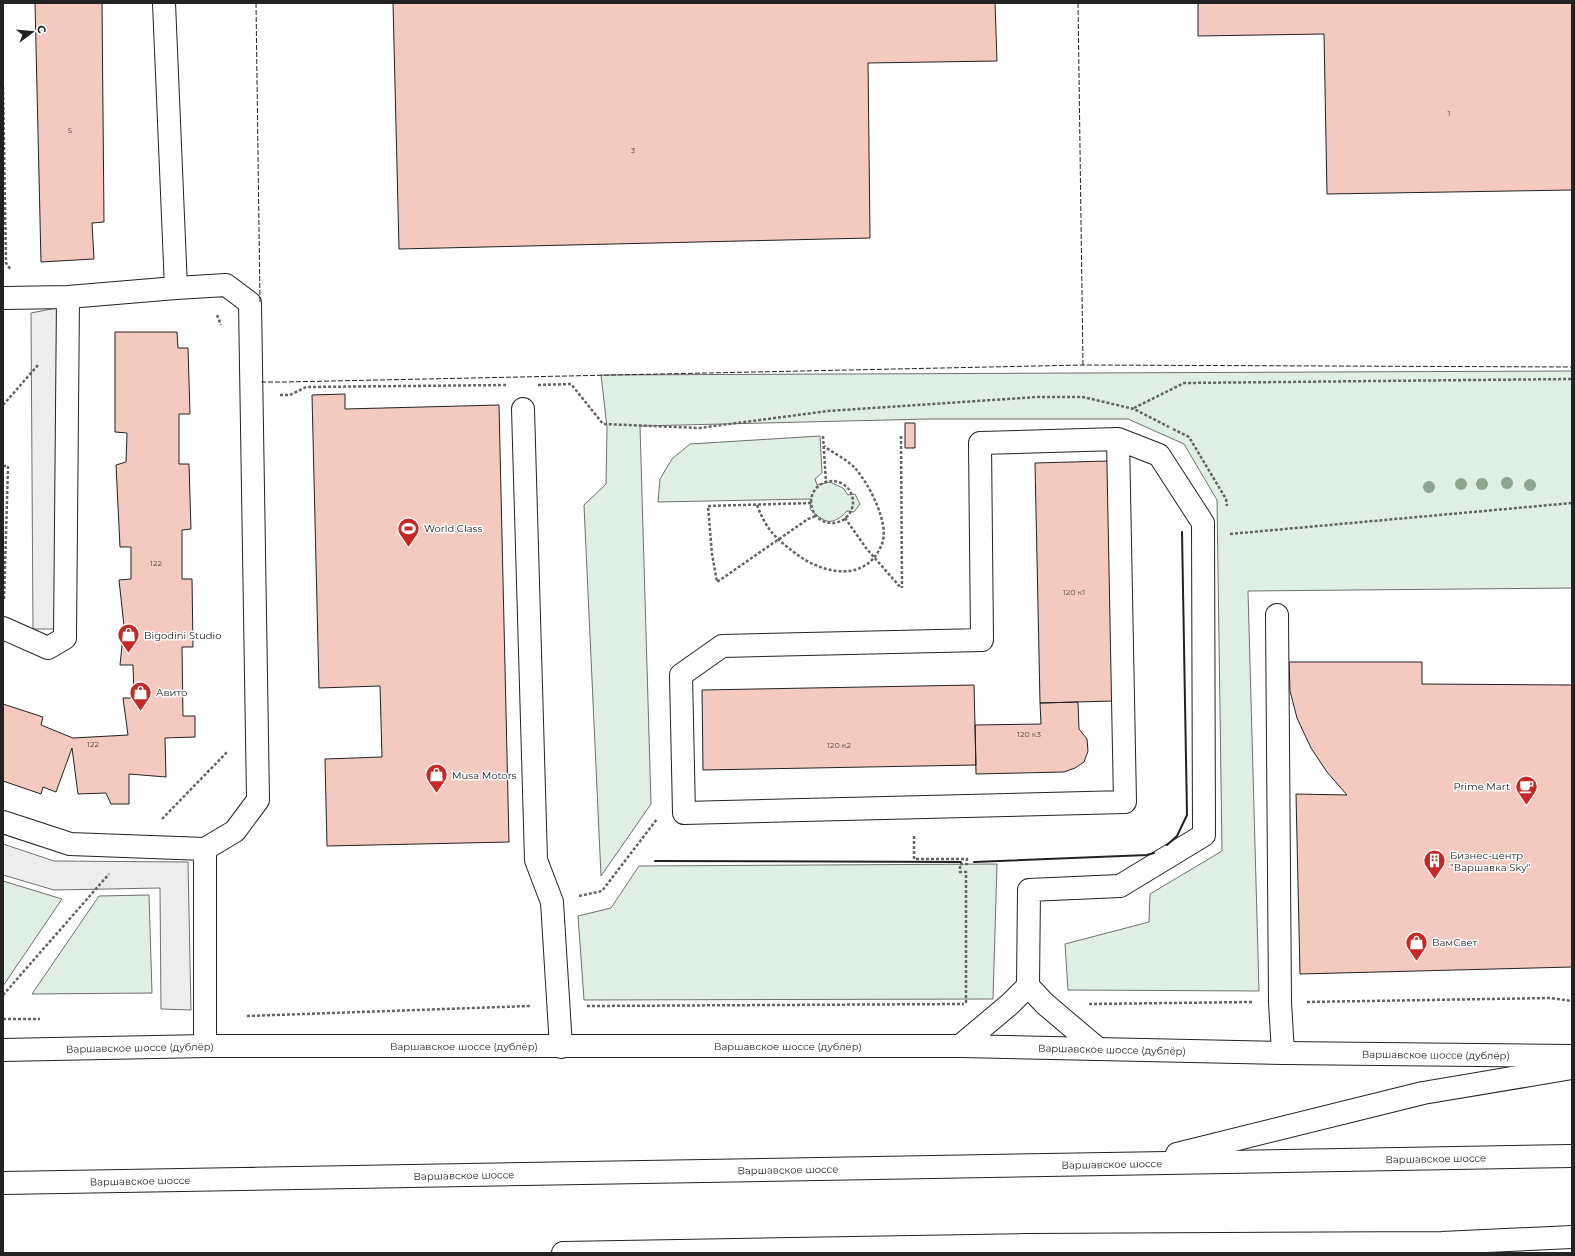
<svg xmlns="http://www.w3.org/2000/svg" width="1575" height="1256" font-family="Montserrat,sans-serif">
  <style>
    .green { fill: #e0efe3; stroke: #6f6f6f }
    .parking { fill: #ededed; stroke: #6f6f6f }
    .building { fill: #f3c9c0; stroke: #222 }
    .lines { fill: none; stroke-linecap: round; stroke-linejoin: round }
    .minor-casing { stroke: #222; stroke-width: 24 }
    .major-casing { stroke: #222; stroke-width: 24 }
    .path { stroke: #646464; stroke-width: 2.5; stroke-dasharray: 3 2; stroke-linecap: butt }
    .minor { stroke: #fff; stroke-width: 22 }
    .major { stroke: #fff; stroke-width: 22 }
    .fence { stroke: #222; stroke-width: 1; stroke-dasharray: 5 2; stroke-linecap: butt }
    .wall { stroke: #222; stroke-width: 2 }
    .tree { fill: #8da692 }
    .labels { text-anchor: middle; stroke-width: 3; stroke-linejoin: round; paint-order: stroke }
    .number-label { font-size: 8px; fill: #564c4a }
    .poi-label { font-size: 10px; fill: #222; stroke: #fff; text-anchor: start }
    .street-label { font-size: 10px; fill: #222; stroke: #fff }
  </style>
  <rect width="100%" height="100%" fill="#fff"/>
  <path class="green" d="M1572,371v217l-324,3 11,400 -191,-1 -3,-46 84,-22 1,-28 72,-43 -5,-351 -33,-56 -56,-25h-199l-289,7 11,378 -50,72 -17,-371 22,-21 1,-57 -6,-52z
    M820,436l2,37 -7,6 2,6 13,-3 13,6 5,7 7,-1 5,10 -6,8 -7,-1c-15,16 -23,12 -37,-2l1,-10 -153,3 2,-23 12,-20 18,-15z
    M997,864l-4,135 -409,1 -6,-84 33,-8 28,-42z
    M3,881l59,18 -59,87z
    M149,895l3,98 -120,1 67,-98z"/>
  <path class="parking" d="M61,307l-2,322h-26l-2,-316z
    M3,844l51,17 134,1 3,148 -30,-1 -1,-121 -106,2 -51,-15z"/>
  <path class="building" d="M35,3h67l2,219 -12,1 2,36 -53,3z
    M393,3h602l2,58 -129,2 2,175 -471,11z
    M1198,3h374v187l-245,4 -3,-160 -126,2z
    M115,332h62l1,16h10l2,66h-11v50h10l2,65 -9,1v49h10l1,68h-11l1,69h12v21l-30,1 1,39 -37,-3v30h-18l-5,-11 -28,1 -6,-46 -16,44 -13,-5 -2,7 -38,-13v-77l40,13 -2,8 32,13 55,-3 -5,-37h11l-1,-33h-13l4,-39 -5,-46 12,-1v-32h-11l-4,-82 10,-3 1,-29 -12,-1z
    M345,394v15l154,-4 10,437 -182,4 -2,-87 57,-2 -2,-71 -61,2 -7,-293z
    M905,423h10v25h-10z
    M1108,461l5,240 -73,2 -5,-240z
    M1289,662h133v22l150,1v282l-272,7 -4,-180 51,1 -20,-23 -16,-24 -14,-30 -7,-27z
    M974,685l2,80 -273,5 -1,-80z
    M1078,702l1,27 8,10 1,12 -4,11 -9,6 -11,4 -88,2 -1,-49 66,-1 -1,-21z"/>
  <g class="lines">
    <defs>
      <path id="minor" d="M164,3l12,285 50,-3 24,18 8,497 -23,31 -30,18v197
        M3,298l65,-1 108,-9
        M523,409l13,451 16,42 9,145
        M1277,615l3,387 3,51
        M3,628l45,20 17,-10 3,-341
        M3,822l67,22 135,5
        M960,1046l50,-42 18,-18
        M1097,1048l-52,-44 -17,-18 1,-96 91,-4 84,-51 -1,-312 -44,-68 -41,-16 -138,4 2,197 -260,6 -41,29 3,138 441,-11 -7,-363"/>
      <g id="major">
        <path id="s1" d="M3,1050l202,-4h755l323,7 289,3"/>
        <path d="M1177,1154l246,-61 149,-25"/>
        <path id="s2" d="M3,1183l1569,-27"/>
        <path d="M563,1253l465,-8 414,-2 130,-6"/>
      </g>
    </defs>
    <use href="#minor" class="minor-casing"/>
    <use href="#major" class="major-casing"/>
    <path class="path" d="M3,87l3,176 5,7
      M217,315l4,10
      M538,385l33,-1 32,40 96,4 129,-17 209,-14h46l51,12 35,18
      M280,395h10l16,-8 201,-2
      M3,405l36,-41
      M1134,408l50,-25 388,-4
      M1173,429l16,8 37,62 1,7
      M823,436l3,46
      M901,436l1,152
      M3,466h5l-4,134
      M811 502a21 21 0 1 1 42 0a21 21 0 1 1-42 0Z
      M811,503l-103,3 4,48 5,28 91,-63 8,-3
      M757,505c9,24 18,33 38,48 27,21 71,31 87,-9 8,-21 -14,-62 -28,-77 -8,-8 -21,-14 -30,-21
      M845,518l21,30 35,40
      M1230,534l342,-31
      M162,819l66,-68
      M914,836v23h53v5h-7v8h6v131
      M579,896l23,-5 55,-72
      M3,995l106,-121
      M1307,1002l243,-4 22,3
      M1089,1004l163,-2
      M587,1006l377,-2
      M247,1016l283,-10
      M3,1019h37"/>
    <use href="#minor" class="minor"/>
    <use href="#major" class="major"/>
    <path class="fence" d="M256,3l4,300
      M1078,3l5,362
      M262,381v1h23l798,-17 489,2"/>
    <path class="wall" d="M1167,845l10,-9 10,-21 -5,-283
      M655,861l306,1
      M974,862l173,-7 7,-2"/>
  </g>
  <g class="tree">
    <circle cx="1507" cy="483" r="6"/>
    <circle cx="1461" cy="484" r="6"/>
    <circle cx="1482" cy="484" r="6"/>
    <circle cx="1530" cy="485" r="6"/>
    <circle cx="1429" cy="487" r="6"/>
  </g>
  <defs>
    <symbol id="stadium-pin" viewBox="-11 -11 22 30"><path d="M0 17L-7.5 6A9.5 9.5 0 1 1 7.5 6Z" fill="#c62828" stroke="#fff"/><path d="M0-5a6.5 5 0 1 0 0 10a6.5 5 0 1 0 0-10ZM-3.5-1.8h7v3.6h-7Z" fill="#fff"/></symbol>
    <symbol id="shop-pin" viewBox="-11 -11 22 30"><path d="M0 17L-7.5 6A9.5 9.5 0 1 1 7.5 6Z" fill="#c62828" stroke="#fff"/><path d="M-5-2.5h2.3a2.7 3.5 0 0 1 5.4 0H5L5.5 6h-11ZM-1.5-2.5h3a1.5 2.3 0 0 0-3 0Z" fill="#fff"/></symbol>
    <symbol id="cafe-pin" viewBox="-11 -11 22 30"><path d="M0 17L-7.5 6A9.5 9.5 0 1 1 7.5 6Z" fill="#c62828" stroke="#fff"/><path d="M-5.5-4.5H6V0H3Q3 3.5 0 3.5H-2.5Q-5.5 3.5-5.5 0ZM3-3.2v2h1.7v-2ZM-6 4.5H4V6H-6Z" fill="#fff"/></symbol>
    <symbol id="building-pin" viewBox="-11 -11 22 30"><path d="M0 17L-7.5 6A9.5 9.5 0 1 1 7.5 6Z" fill="#c62828" stroke="#fff"/><path d="M-4-6H4V6H1V3H-1V6H-4ZM-2.5-4.3h1.7v1.8h-1.7ZM.8-4.3h1.7v1.8H.8ZM-2.5-1h1.7V.8h-1.7ZM.8-1h1.7V.8H.8Z" fill="#fff"/></symbol>
  </defs>
  <g fill-rule="evenodd">
    <use href="#stadium-pin" x="396" y="516" width="25" height="34"/>
    <use href="#shop-pin" x="116" y="622" width="25" height="34"/>
    <use href="#shop-pin" x="128" y="680" width="25" height="34"/>
    <use href="#shop-pin" x="424" y="762" width="25" height="34"/>
    <use href="#cafe-pin" x="1514" y="774" width="25" height="34"/>
    <use href="#building-pin" x="1422" y="848" width="25" height="34"/>
    <use href="#shop-pin" x="1404" y="930" width="25" height="34"/>
  </g>
  <g class="labels">
    <g class="number-label">
      <text x="1449" y="116">1</text>
      <text x="70" y="133">5</text>
      <text x="633" y="153">3</text>
      <text x="156" y="566">122</text>
      <text x="1074" y="595">120 к1</text>
      <text x="1029" y="737">120 к3</text>
      <text x="93" y="747">122</text>
      <text x="839" y="748">120 к2</text>
    </g>
    <g class="poi-label">
      <text x="424" y="532">World Class</text>
      <text x="144" y="639">Bigodini Studio</text>
      <text x="156" y="696">Авито</text>
      <text x="452" y="779">Musa Motors</text>
      <text x="1510" y="790" text-anchor="end">Prime Mart</text>
      <text x="1450" y="859">Бизнес-центр<tspan x="1450" dy="12">"Варшавка Sky"</tspan></text>
      <text x="1432" y="946">ВамСвет</text>
    </g>
    <g class="street-label">
      <text dy="4" stroke="none"><textPath href="#s1" startOffset="785">Варшавское шоссе (дублёр)</textPath></text>
      <text dy="4" stroke="none"><textPath href="#s1" startOffset="137">Варшавское шоссе (дублёр)</textPath></text>
      <text dy="4" stroke="none"><textPath href="#s1" startOffset="461">Варшавское шоссе (дублёр)</textPath></text>
      <text dy="4" stroke="none"><textPath href="#s1" startOffset="1109">Варшавское шоссе (дублёр)</textPath></text>
      <text dy="4" stroke="none"><textPath href="#s1" startOffset="1433">Варшавское шоссе (дублёр)</textPath></text>
      <text dy="4" stroke="none"><textPath href="#s2" startOffset="1433">Варшавское шоссе</textPath></text>
      <text dy="4" stroke="none"><textPath href="#s2" startOffset="1109">Варшавское шоссе</textPath></text>
      <text dy="4" stroke="none"><textPath href="#s2" startOffset="785">Варшавское шоссе</textPath></text>
      <text dy="4" stroke="none"><textPath href="#s2" startOffset="461">Варшавское шоссе</textPath></text>
      <text dy="4" stroke="none"><textPath href="#s2" startOffset="137">Варшавское шоссе</textPath></text>
    </g>
  </g>
  <rect width="1575" height="1256" fill="none" stroke="#222222" stroke-width="8"/>
  <g transform="translate(32 32) rotate(74)" stroke="#ffffff" stroke-width="3" paint-order="stroke">
  <path d="M0-3L7 15L0 10L-7 15Z" fill="#222222"/>
  <text y="-6" font-size="11" font-weight="bold" text-anchor="middle" fill="#222222">С</text>
  </g>
</svg>
